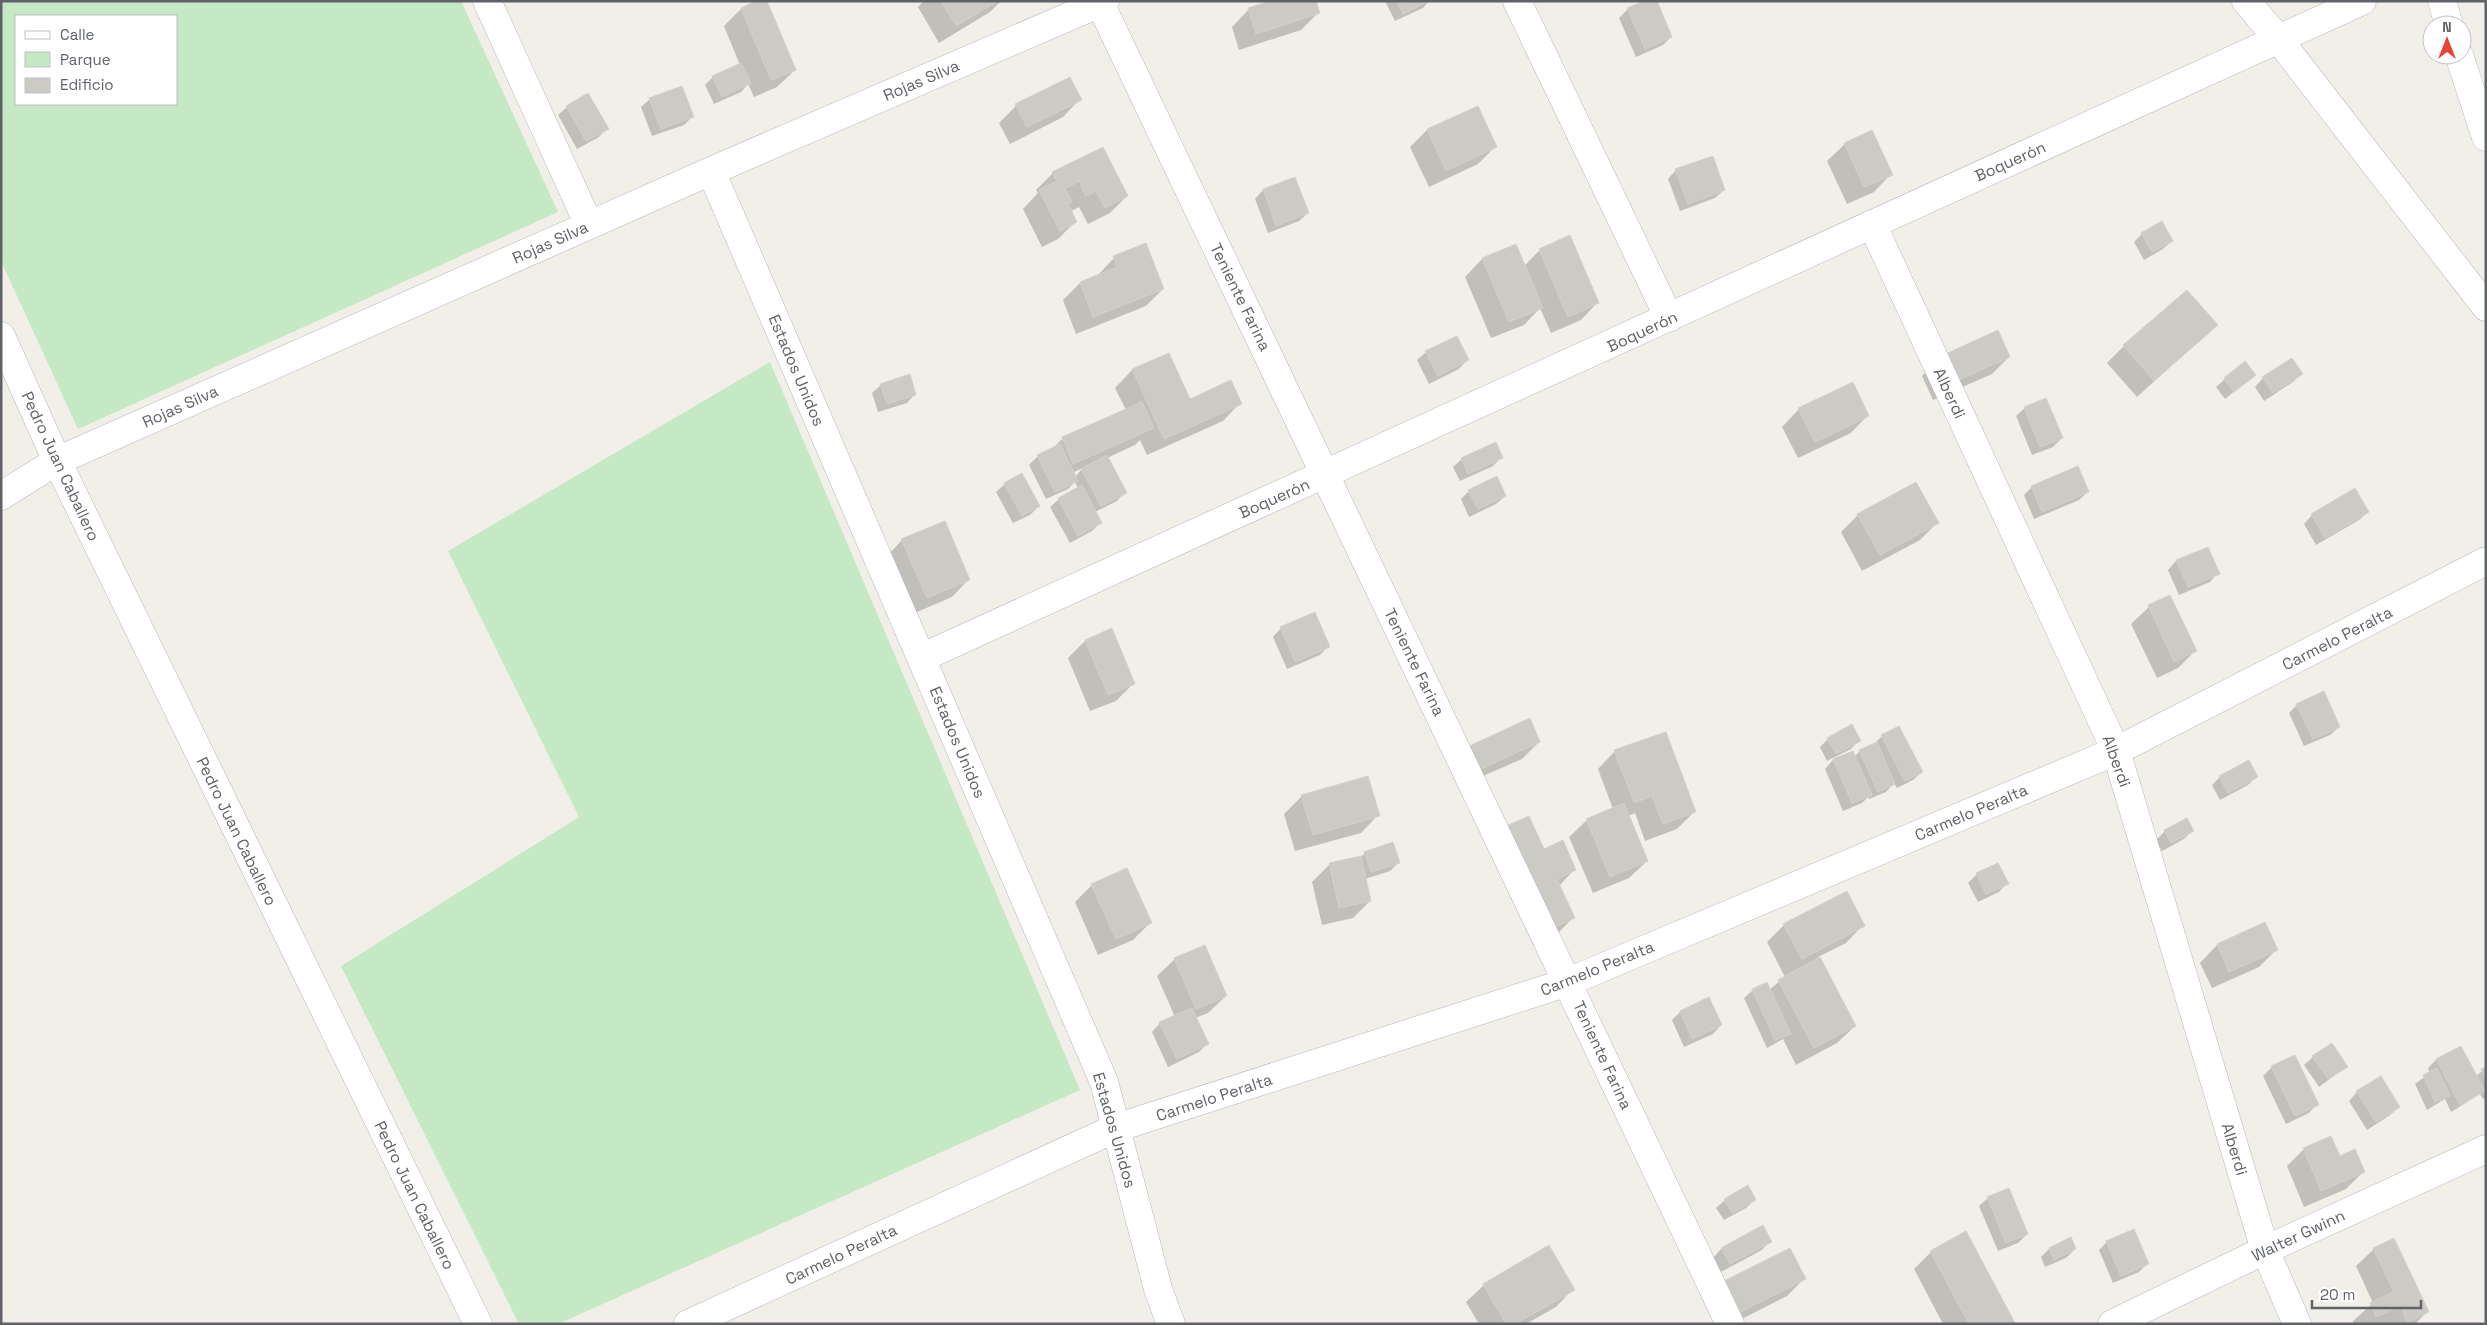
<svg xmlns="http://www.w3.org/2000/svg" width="2487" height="1325" font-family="'Space Grotesk',sans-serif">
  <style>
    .green { fill: #c5e8c5; fill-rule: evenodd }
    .shadow { fill: #0003; fill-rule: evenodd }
    .building { fill: #cccac5; stroke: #d6d1c6 }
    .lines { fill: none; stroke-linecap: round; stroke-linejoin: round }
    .minor-casing { stroke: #b5b8bc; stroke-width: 29 }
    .minor { stroke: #fff; stroke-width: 28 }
    .labels { text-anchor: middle; stroke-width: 4.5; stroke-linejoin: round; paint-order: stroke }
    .street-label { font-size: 16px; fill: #5f6368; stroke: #fff }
  </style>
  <rect width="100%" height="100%" fill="#f1efe8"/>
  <path class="green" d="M1,1h460l97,211 -480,217 -77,-168zM16,16h160v88h-160z
    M770,362l310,728 -522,234h-39l-178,-358 238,-149 -131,-266z"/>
  <path class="shadow" d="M924,1h77l-11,11 -51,31 -21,-36z
    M1385,1h44l-6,7 -28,13z
    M741,9l54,61 -18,17 -23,10 -6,-13 -7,8 -27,12 -9,-19 8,-8 27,-12 -16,-39z
    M1249,9l69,4 -17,17 -62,20 -7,-23z
    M1628,9l43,28 -8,8 -27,12 -17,-39z
    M650,99l43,17 -9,9 -32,11 -11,-29z
    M1080,99l-17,18 -53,27 -11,-21 17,-17z
    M567,107l40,21 -8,9 -22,12 -19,-34z
    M1477,107l18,40 -17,17 -49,23 -19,-40 17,-17z
    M1845,144l46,30 -17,18 -27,12 -20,-43z
    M1676,170l48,20 -9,8 -35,13 -12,-32z
    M1053,173l74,23 -17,17 -22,11 -9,-17 -9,5 5,10 -17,17 -16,8 -19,-38 15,-16 -2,-3z
    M1295,178l13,35 -9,8 -31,12 -13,-34 8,-9z
    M2142,234l30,7 -9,8 -19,11 -10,-18z
    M1570,237l28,65 -17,18 -30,13 -11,-25 -16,17 -33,13 -26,-61 17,-18 33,-14 9,21 16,-16z
    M1145,245l18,44 -17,17 -70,28 -13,-34 17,-17 17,-7 17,-18z
    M2216,325l-79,72 -30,-34 17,-17z
    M1426,352l41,8 -8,9 -30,15 -12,-24z
    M1169,354l21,46 50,3 -17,18 -76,34 -7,-15 -5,5 -28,13 18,34 -8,9 -22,11 6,10 -9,9 -22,12 -20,-36 9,-8 19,-11 -3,-6 -7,7 -22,10 -17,-34 9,-9 13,-6 12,-12 63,-28 -11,-22 17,-18zM1083,468l-8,9 -3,-4z
    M2009,357l-17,17 -59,26 -11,-24 17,-18z
    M2301,374l-8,8 -29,19 -9,-14 8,-9z
    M2254,375l-29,24 -9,-12 9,-8z
    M881,385l34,9 -8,9 -29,9 -6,-19z
    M2025,408l37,30 -9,9 -21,8 -16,-39z
    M1799,409l69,6 -17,18 -53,25 -16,-31z
    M1501,458l-8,8 -33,15 -7,-14 9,-8z
    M1005,484l34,22 -9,9 -17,8 -17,-31z
    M2032,487l56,5 -9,8 -45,19 -10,-24z
    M1469,491l36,5 -9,8 -27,13 -8,-18z
    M2368,512l-9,8 -43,25 -12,-21 8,-9z
    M1858,515l79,8 -17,17 -58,31 -21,-39z
    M902,540l67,39 -17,18 -42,18 -25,-57z
    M2207,548l11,25 -8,9 -31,13 -11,-25 8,-9z
    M2169,596l26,55 -17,17 -21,10 -26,-54 18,-17z
    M1281,628l47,19 -8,8 -33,14 -14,-32z
    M1111,630l23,53 -18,18 -26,10 -22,-53 17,-17z
    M2297,705l42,22 -9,8 -26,11 -15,-33z
    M1882,736l40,36 -9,8 -16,8 -3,-5 -8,9 -17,7 -1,-2 -6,6 -19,8 -18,-42 8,-9 19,-8 2,5 6,-6 13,-6z
    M1828,739l31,1 -8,9 -24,12 -7,-14z
    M1539,742l-17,17 -64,28 -10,-21 18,-17z
    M1615,751l79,61 -17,17 -32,12 -10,-28 -7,3 19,45 -18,17 -36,15 -24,-56 18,-17 26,-11 -15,-40z
    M2220,777h36l-8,8 -28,15 -8,-15z
    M1302,796l76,19 -17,18 -66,18 -11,-37z
    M2165,831h27l-8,8 -22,12 -6,-11z
    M1488,845l55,5 31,20 -15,16 14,32 -17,17 -23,10z
    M1365,853l34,9 -9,9 -25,8 5,22 -17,17 -31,7 -10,-43 18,-18 30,-6z
    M1998,864l9,19 -8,9 -21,10 -10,-19 9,-9z
    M1092,885l58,38 -17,17 -35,15 -23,-53z
    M2265,924l12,25 -18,18 -47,21 -12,-25 17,-18z
    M1784,925h79l-17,18 -28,14 37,69 -18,17 -41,22 -13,-26 -16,9 -23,-50 9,-8h16l16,-13 -18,-35z
    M1175,959l51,37 -18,17 -13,5 12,26 -8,8 -31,15 -16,-35 8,-9 15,-6 -18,-41z
    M1680,1012l41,13 -8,9 -29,13 -12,-27z
    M2460,1047l16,29 10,-8v30l-3,1 -3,-5 -29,18 -6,-13 -18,11 -12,-26 15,-11 -2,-5 8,-8z
    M2313,1057l33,10 -27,20 -15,-22z
    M2272,1067l45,37 -8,9 -23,11 -23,-48z
    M2357,1092l42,15 -9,8 -23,15 -18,-29z
    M2304,1149l35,8 24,15 -17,17 -42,18 -17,-41z
    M1988,1198l39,36 -9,9 -20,8 -19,-45z
    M1755,1199l-9,9 -22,12 -8,-12 9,-8z
    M1762,1227l8,14 -8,9 -41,22 -8,-14 8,-9z
    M2071,1239l4,10 -9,9 -21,9 -4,-10 8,-8z
    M2107,1242l40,22 -8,8 -26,11 -14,-33z
    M2374,1249l53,63 -12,12h-61l-1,-3 20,-18 -17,-37z
    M1931,1252l81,72h-69l-29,-55z
    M1804,1279l-17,17 -55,28h-17l-12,-23 17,-17z
    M1484,1285l89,4 -17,18 -30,17h-47l-13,-22z"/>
  <path class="building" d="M756,1h11l29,69 -25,10 -30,-72z
    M941,1h57l-42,25z
    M1270,1h46l4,12 -64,21 -8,-26z
    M1397,1h32l-26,13z
    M1644,1h13l15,36 -27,12 -18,-41z
    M741,63l10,20 -29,14 -10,-21z
    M1070,77l12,23 -55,27 -12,-23z
    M682,86l12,31 -33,12 -12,-31z
    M588,93l21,36 -23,12 -20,-35z
    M1478,106l19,41 -51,24 -19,-42z
    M1872,130l21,45 -29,12 -20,-44z
    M1103,147l25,49 -23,12 -9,-17 -10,5 -7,-15 -14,8 7,13 -4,2 9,18 -17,9 -21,-41 18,-9 -5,-9z
    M1713,156l12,34 -37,14 -13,-35z
    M1295,177l14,36 -33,13 -13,-37z
    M2162,221l11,20 -21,11 -11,-19z
    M1570,235l29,68 -31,14 -29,-68z
    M1146,243l18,46 -71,28 -13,-35 37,-15 -4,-11z
    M1516,244l27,64 -34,14 -27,-64z
    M2187,290l31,35 -64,56 -31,-36z
    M1998,330l12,27 -60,27 -11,-27z
    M1457,336l12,24 -31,16 -13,-25z
    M1169,353l21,46 41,-19 11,24 -78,35 -32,-70z
    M2292,358l11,16 -30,19 -11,-16z
    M2245,361l11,14 -22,17 -10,-14z
    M910,374l6,21 -29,9 -7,-20z
    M1853,382l16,34 -54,26 -17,-34z
    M2046,398l17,40 -23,9 -16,-40z
    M1142,402l12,26 -81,36 -11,-27z
    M1496,442l7,16 -35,16 -7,-16z
    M1060,444l18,37 -23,11 -18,-37z
    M1107,455l20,38 -26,13 -20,-37z
    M2078,466l11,26 -47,20 -11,-26z
    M1022,473l18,33 -18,10 -18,-33z
    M1497,476l9,20 -28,13 -10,-19z
    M1916,482l23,41 -59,32 -23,-41z
    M1082,485l20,38 -24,13 -20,-38z
    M2355,488l14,24 -44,26 -14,-24z
    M945,521l25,59 -43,18 -26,-59z
    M2208,547l12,27 -32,13 -12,-27z
    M2170,595l27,56 -23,11 -26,-57z
    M1315,612l15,35 -35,15 -15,-35z
    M1112,628l23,56 -27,11 -23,-55z
    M2324,691l16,36 -27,12 -17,-35z
    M1530,718l10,24 -64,29 -11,-23z
    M1852,724l9,17 -25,13 -9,-16z
    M1899,726l24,46 -18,9 -24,-46z
    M1666,732l30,80 -33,12 -11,-28 -18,7 -20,-53z
    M1877,742l18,42 -17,8 -19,-42z
    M1853,751l19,44 -20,8 -19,-44z
    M2249,760l9,17 -30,16 -9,-17z
    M1368,776l12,40 -67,19 -12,-40z
    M1624,803l24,58 -38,16 -24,-58z
    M1529,816l15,33 19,-9 13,30 -19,9 18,39 -25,11 -46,-102z
    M2187,818l7,13 -23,12 -7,-13z
    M1393,842l7,21 -29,9 -7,-20z
    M1361,856l10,45 -32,7 -10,-45z
    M1998,863l11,21 -23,10 -10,-21z
    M1127,868l25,55 -36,16 -25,-55z
    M1847,891l18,35 -63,33 -19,-35z
    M2265,922l13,28 -49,22 -12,-28z
    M1205,945l22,51 -31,13 -22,-51z
    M1820,957l36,69 -42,22 -36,-68z
    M1767,982l24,52 -16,6 -23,-51z
    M1709,997l13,28 -30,14 -12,-28z
    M1192,1008l17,36 -32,15 -18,-37z
    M2332,1043l16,24 -20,12 -16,-23z
    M2461,1046l24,45 -25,14 -24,-46z
    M2295,1055l24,50 -24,11 -24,-50z
    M2486,1067v12l-5,-10z
    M2437,1068l13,28 -15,6 -12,-27z
    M2381,1076l19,31 -24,15 -20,-31z
    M2331,1136l9,20 15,-7 10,23 -44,19 -18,-43z
    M1748,1185l8,15 -24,13 -8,-14z
    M2009,1188l19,46 -22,9 -19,-46z
    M1763,1225l9,17 -42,22 -9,-16z
    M2134,1229l15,35 -28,12 -15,-35z
    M1966,1231l49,92 -2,1h-44l-39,-73z
    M2071,1237l5,12 -22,11 -5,-12z
    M2394,1238l35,74 -22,10 -7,-16 -24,11 -6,-14 24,-11 -21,-44z
    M1549,1245l26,45 -60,34h-9l-23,-40z
    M1790,1248l16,31 -70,35 -16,-31z"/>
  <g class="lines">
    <defs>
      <path id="minor" d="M487,1l102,224
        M1099,1l631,1323
        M1517,1l152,317
        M2246,1l33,39 207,267
        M2442,1l7,24
        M2459,55l27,82
        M711,171l393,911 54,207 13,35
        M1872,224l244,527 149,499 32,74
        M1,336l56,125 421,863
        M1,496l56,-35 654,-290 394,-170
        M921,658l1441,-657
        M688,1324l428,-196 452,-146 548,-231 370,-190
        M2112,1324l153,-74 221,-101"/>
    </defs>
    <use href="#minor" class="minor-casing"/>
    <use href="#minor" class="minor"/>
  </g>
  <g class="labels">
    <g class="street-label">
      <text transform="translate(921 80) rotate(-23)" y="6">Rojas Silva</text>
      <text transform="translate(2010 161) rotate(-24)" y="6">Boquerón</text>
      <text transform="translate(550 242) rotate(-24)" y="6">Rojas Silva</text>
      <text transform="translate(1241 297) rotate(64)" y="6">Teniente Farina</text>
      <text transform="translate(1642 331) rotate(-25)" y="6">Boquerón</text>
      <text transform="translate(797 370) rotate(67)" y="6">Estados Unidos</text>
      <text transform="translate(1950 393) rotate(65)" y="6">Alberdi</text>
      <text transform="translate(180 406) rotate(-24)" y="6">Rojas Silva</text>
      <text transform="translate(61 466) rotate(65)" y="6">Pedro Juan Caballero</text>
      <text transform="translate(1274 498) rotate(-24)" y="6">Boquerón</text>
      <text transform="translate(2337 638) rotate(-27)" y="6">Carmelo Peralta</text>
      <text transform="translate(1415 662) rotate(64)" y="6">Teniente Farina</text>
      <text transform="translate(958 742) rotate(67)" y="6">Estados Unidos</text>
      <text transform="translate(2117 761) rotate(70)" y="6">Alberdi</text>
      <text transform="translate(1971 812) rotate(-23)" y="6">Carmelo Peralta</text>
      <text transform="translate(237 831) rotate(64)" y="6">Pedro Juan Caballero</text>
      <text transform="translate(1597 968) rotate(-22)" y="6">Carmelo Peralta</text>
      <text transform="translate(1603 1055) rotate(65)" y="6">Teniente Farina</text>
      <text transform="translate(1214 1097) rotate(-18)" y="6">Carmelo Peralta</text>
      <text transform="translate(1115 1130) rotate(74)" y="6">Estados Unidos</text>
      <text transform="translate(2235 1149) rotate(73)" y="6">Alberdi</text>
      <text transform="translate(415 1195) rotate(64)" y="6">Pedro Juan Caballero</text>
      <text transform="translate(2298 1235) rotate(-25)" y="6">Walter Gwinn</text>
      <text transform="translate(841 1254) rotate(-25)" y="6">Carmelo Peralta</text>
    </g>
  </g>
  <rect width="2487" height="1325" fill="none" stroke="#5f6368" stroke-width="5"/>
  <rect x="15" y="15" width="162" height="90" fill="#ffffff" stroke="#bfc1c3"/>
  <rect x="25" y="31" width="25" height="8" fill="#ffffff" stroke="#bfc1c3"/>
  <text x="60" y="40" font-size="15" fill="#5f6368">Calle</text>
  <rect x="25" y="52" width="25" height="15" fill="#c5e8c5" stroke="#bfc1c3"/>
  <text x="60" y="65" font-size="15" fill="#5f6368">Parque</text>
  <rect x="25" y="78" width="25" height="15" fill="#cccac5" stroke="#bfc1c3"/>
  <text x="60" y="90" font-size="15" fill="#5f6368">Edificio</text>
  <g transform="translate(2447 40)"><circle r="24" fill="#ffffff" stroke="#bfc1c3"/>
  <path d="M0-4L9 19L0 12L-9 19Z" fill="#ea4335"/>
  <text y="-8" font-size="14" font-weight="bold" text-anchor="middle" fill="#5f6368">N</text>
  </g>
  <path d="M2312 1300v8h109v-8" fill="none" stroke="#5f6368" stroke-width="2.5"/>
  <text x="2320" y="1300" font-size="15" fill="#5f6368" stroke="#ffffff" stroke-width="4" paint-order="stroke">20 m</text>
</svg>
